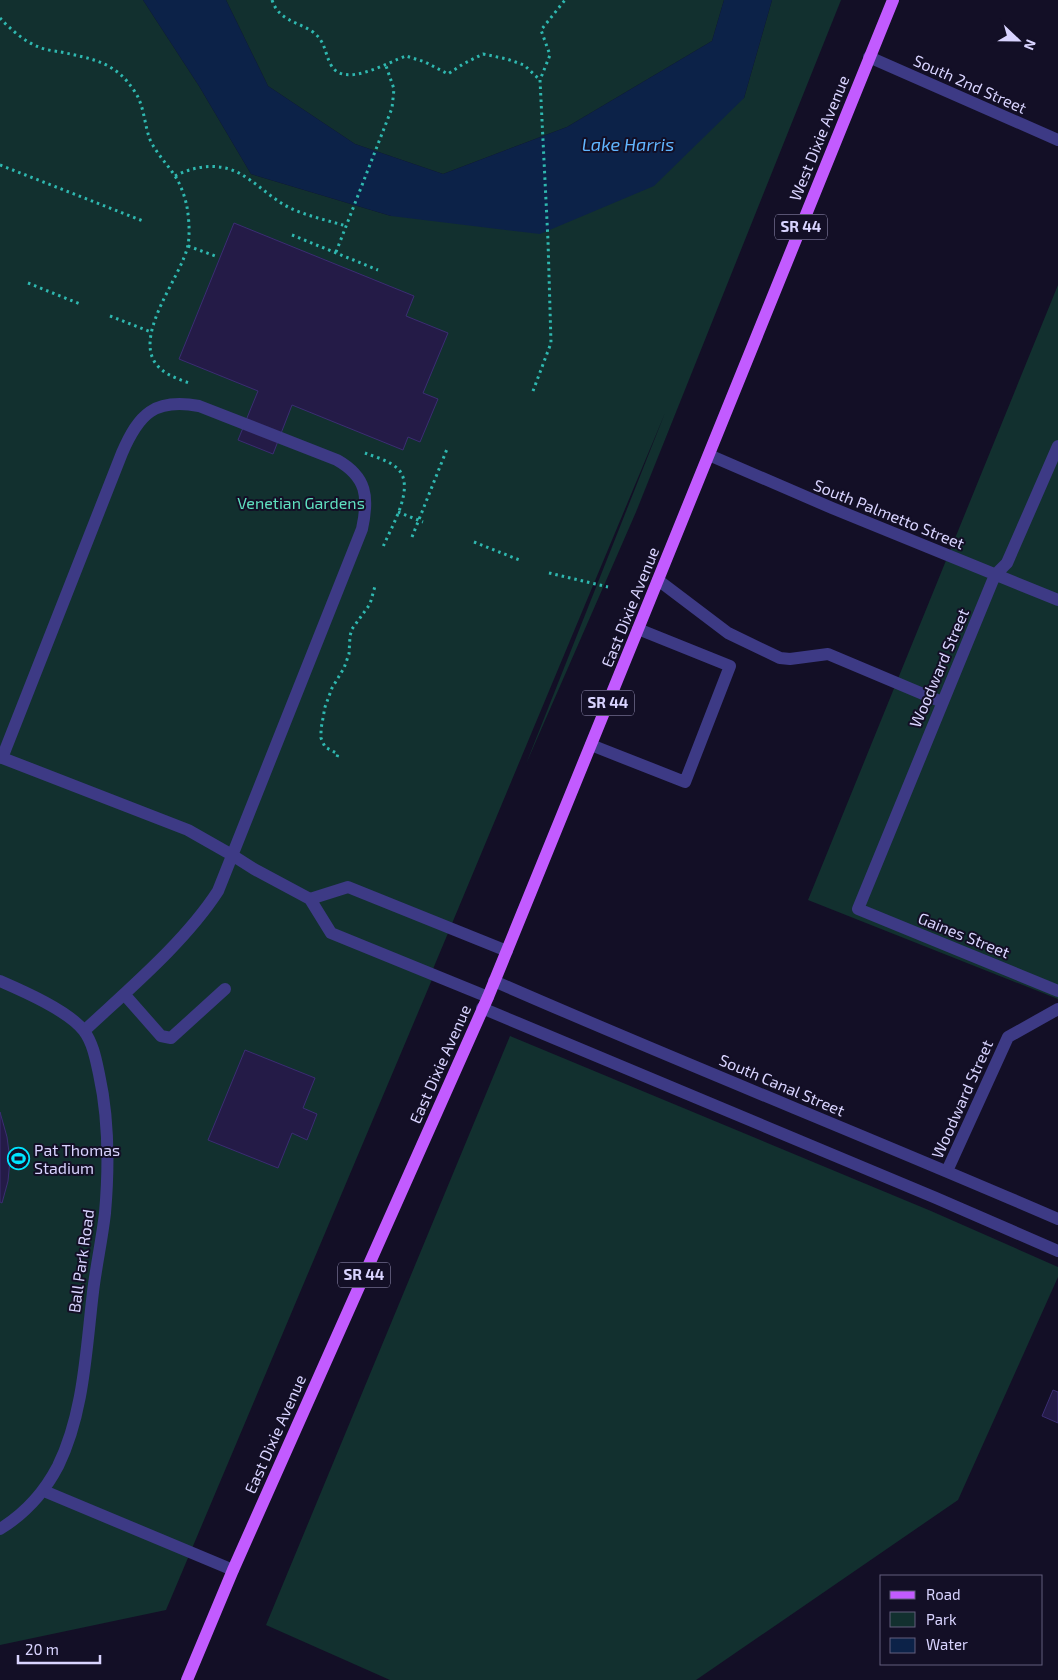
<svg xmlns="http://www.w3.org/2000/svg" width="1058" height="1680" font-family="'Exo 2',sans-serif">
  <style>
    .green { fill: #12302f }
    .water { fill: #0c2248 }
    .building { fill: #241b47; stroke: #3b2d73 }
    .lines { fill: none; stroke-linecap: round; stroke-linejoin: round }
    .path { stroke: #2fb8b0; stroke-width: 3; stroke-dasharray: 2.5 4; stroke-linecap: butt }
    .minor { stroke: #3d3a85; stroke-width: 12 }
    .major { stroke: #c25bff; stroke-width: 12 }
    .labels { text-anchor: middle; stroke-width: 4; stroke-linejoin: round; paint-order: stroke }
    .shield { fill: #130f26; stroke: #9e99be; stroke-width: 1 }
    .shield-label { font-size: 15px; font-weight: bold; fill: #d9d4ff }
    .street-label { font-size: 16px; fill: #d9d4ff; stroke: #130f26 }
    .park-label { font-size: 16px; fill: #5fe0c0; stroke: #130f26 }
    .poi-label { font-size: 16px; fill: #d9d4ff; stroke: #130f26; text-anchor: start }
    .water-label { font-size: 18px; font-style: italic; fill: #62b6ff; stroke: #130f26 }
  </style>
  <rect width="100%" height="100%" fill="#130f26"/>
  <path class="green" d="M0,0h143l56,86 52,88 140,42 353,-118 28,-98h69l-205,512 -110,252 139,-351 -232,556 3,1 -270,640 -166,35z
    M226,0h498l-12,41 -145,86 -124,47 -88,-30 -87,-58z
    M1058,285v714l-250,-99z
    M510,1036l421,175 127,56v10l-100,223 -262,180h-306l-124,-55z"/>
  <path class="water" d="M143,0h83l42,86 87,58 88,30 124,-47 145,-86 12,-41h48l-28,98 -90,88 -114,48 -149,-18 -140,-42 -52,-88z"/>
  <path class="building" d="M234,223l180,73 -8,20 42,17 -25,60 15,6 -18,43 -12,-5 -5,13 -111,-45 -19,49 -35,-14 20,-49 -79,-32z
    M245,1050l70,28 -12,30 14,6 -10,26 -15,-7 -14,35 -70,-28z
    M0,1112l7,25 3,23 -2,21 -6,22 -2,-1z
    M1053,1390l5,2v31l-16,-7z"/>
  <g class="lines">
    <path class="path" d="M272,0c7,21 25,21 41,32 13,10 11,20 18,33 13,24 57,-3 75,-9l19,6 23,12 15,-10 20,-10 24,5 17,6 16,15
      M0,18c10,11 25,24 39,29 7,3 15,4 22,5 32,7 55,10 74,40 10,15 9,34 16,50 7,13 16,22 24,34 6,9 10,21 12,31 2,12 3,26 1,38 -6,32 -62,97 -26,125 7,6 19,10 27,13
      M0,165l143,56
      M175,176c23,-12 50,-14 72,2 14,9 26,21 41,29 18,9 39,13 58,19
      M292,235l86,35
      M188,246l30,11
      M336,252l56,-144 2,-19 -9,-26
      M28,283l52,21
      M110,316l41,16
      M533,391l18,-48 -3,-102 -8,-161 10,-25 -9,-25 24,-30
      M365,453c10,4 23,7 32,15 20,18 -6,59 -14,79
      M398,512l25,10
      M412,537l35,-88
      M474,542l48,19
      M549,573l59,14
      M337,757l1,-3 -13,-7 -4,-9v-9l4,-22 7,-19 12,-20 5,-14 1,-18 2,-7 18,-25 5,-18"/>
    <path class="minor" d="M869,57l189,83
      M1058,446l-51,117 -12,12 -137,334 200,82
      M709,455l123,53 226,92
      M658,580l70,53 52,25 10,1 38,-5 114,48
      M591,745l94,37 45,-116 -92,-37
      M0,757l188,73 44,25 22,14 56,30 21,34 157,64
      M2,758l120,-305c17,-39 32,-55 77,-47l138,54c30,17 32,37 25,69l-144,362c-33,51 -89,98 -134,140
      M310,899l38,-12 159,64
      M0,981c23,10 69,30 84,50 9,12 12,29 15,43 10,45 10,93 6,139 -3,27 -9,53 -12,79 -7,58 -9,121 -35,174 -14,27 -32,47 -58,63
      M494,981c187,82 377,157 564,238
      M124,994l37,42 10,2 54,-49
      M482,1008l454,190 122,53
      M947,1171l61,-134 50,-28
      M44,1491l189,79"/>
    <path class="major" d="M187,1680l46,-110 255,-573 150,-368 255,-629"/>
  </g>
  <defs>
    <symbol id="stadium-ring" viewBox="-11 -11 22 22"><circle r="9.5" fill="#130f26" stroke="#00e5ff" stroke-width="1.5"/><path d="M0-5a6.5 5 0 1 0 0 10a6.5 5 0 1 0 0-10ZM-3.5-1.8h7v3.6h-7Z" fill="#00e5ff"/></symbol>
  </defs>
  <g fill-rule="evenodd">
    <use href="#stadium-ring" x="6" y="1146" width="25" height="25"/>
  </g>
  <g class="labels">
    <g class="shield">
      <rect x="775" y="214.5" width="52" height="25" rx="4"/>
      <rect x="582" y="690.5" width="52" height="25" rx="4"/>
      <rect x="338" y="1262.5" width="52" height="25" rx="4"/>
    </g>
    <g class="shield-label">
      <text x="801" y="232">SR 44</text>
      <text x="608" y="708">SR 44</text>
      <text x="364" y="1280">SR 44</text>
    </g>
    <g class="street-label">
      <text transform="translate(970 84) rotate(24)" y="6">South 2nd Street</text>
      <text transform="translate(819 138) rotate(-68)" y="6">West Dixie Avenue</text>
      <text transform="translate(889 514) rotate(22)" y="6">South Palmetto Street</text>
      <text transform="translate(630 607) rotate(-68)" y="6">East Dixie Avenue</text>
      <text transform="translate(939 668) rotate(-67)" y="6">Woodward Street</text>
      <text transform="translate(964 935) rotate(22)" y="6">Gaines Street</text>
      <text transform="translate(440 1064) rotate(-66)" y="6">East Dixie Avenue</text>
      <text transform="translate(782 1085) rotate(23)" y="6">South Canal Street</text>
      <text transform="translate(962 1099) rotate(-66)" y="6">Woodward Street</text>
      <text transform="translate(81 1261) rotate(-82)" y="6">Ball Park Road</text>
      <text transform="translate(275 1434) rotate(-66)" y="6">East Dixie Avenue</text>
    </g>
    <g class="park-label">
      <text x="301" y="509">Venetian Gardens</text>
    </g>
    <g class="poi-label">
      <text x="34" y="1156">Pat Thomas<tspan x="34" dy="18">Stadium</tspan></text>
    </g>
    <g class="water-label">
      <text x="628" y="151">Lake Harris</text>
    </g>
  </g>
  <rect x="880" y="1575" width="162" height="90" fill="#130f26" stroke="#625e7d"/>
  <rect x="890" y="1591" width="25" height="8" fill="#c25bff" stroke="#625e7d"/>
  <text x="926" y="1600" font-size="15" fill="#d9d4ff">Road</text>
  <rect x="890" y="1612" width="25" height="15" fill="#12302f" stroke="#625e7d"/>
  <text x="926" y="1625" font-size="15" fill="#d9d4ff">Park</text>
  <rect x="890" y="1638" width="25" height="15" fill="#0c2248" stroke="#625e7d"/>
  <text x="926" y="1650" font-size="15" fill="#d9d4ff">Water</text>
  <g transform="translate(1018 40) rotate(112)" stroke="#130f26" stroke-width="4" paint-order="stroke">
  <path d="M0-4L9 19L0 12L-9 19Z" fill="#d9d4ff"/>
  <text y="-8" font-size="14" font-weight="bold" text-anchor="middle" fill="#d9d4ff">N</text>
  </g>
  <path d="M18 1655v8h82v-8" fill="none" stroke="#d9d4ff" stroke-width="2.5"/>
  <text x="25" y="1655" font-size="15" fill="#d9d4ff" stroke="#130f26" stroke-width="4" paint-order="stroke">20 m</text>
</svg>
